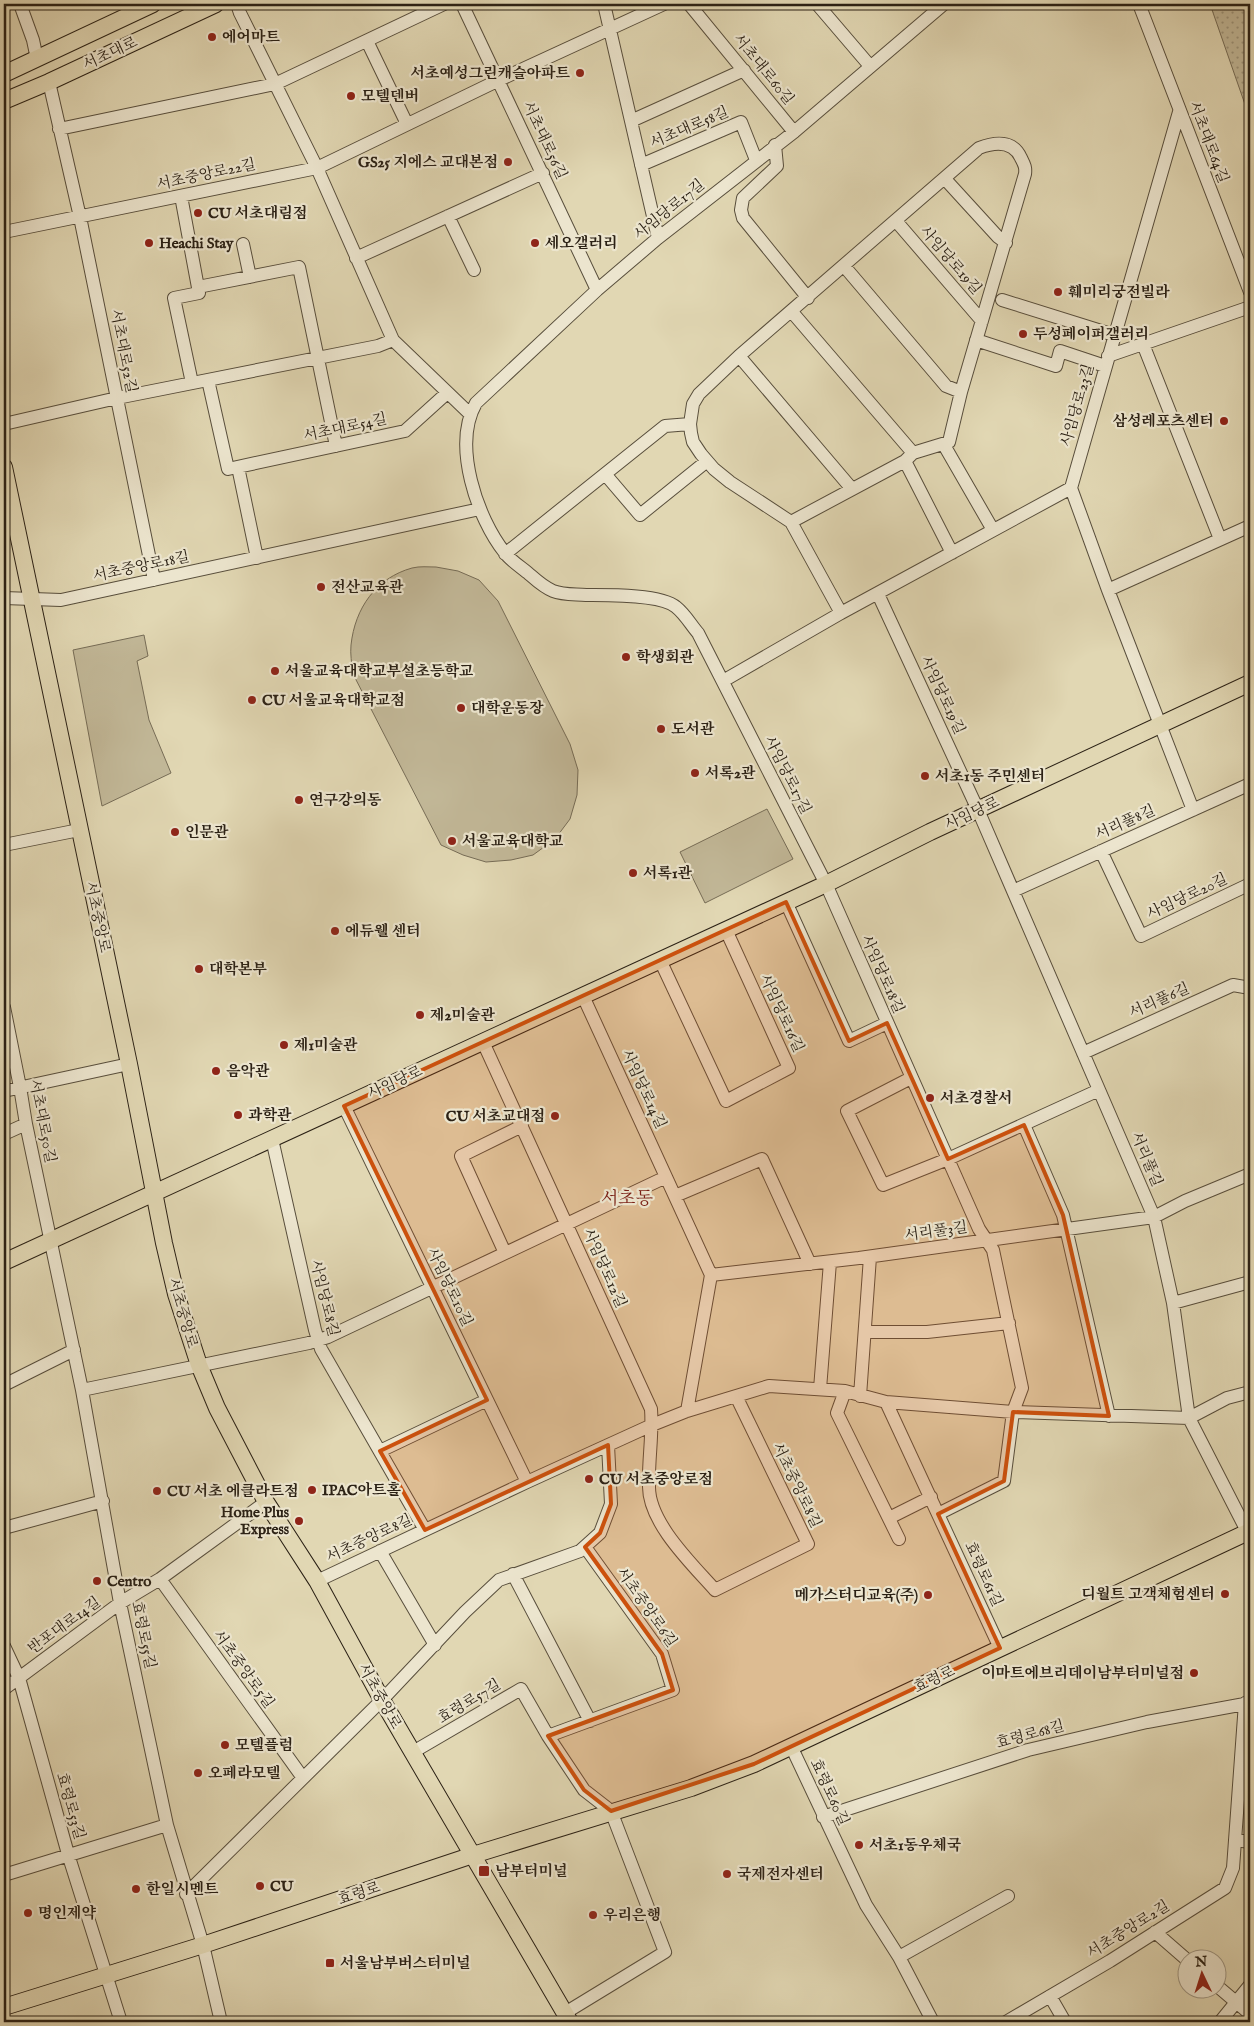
<svg xmlns="http://www.w3.org/2000/svg" width="1254" height="2026" font-family="'IM FELL English','Noto Serif KR',serif">
  <style>
    .grass { fill: #c2b898; stroke: #766c56 }
    .park { fill: url(#park-dots); stroke: #766c56 }
    .lines { fill: none; stroke-linecap: round; stroke-linejoin: round }
    .minor-casing { stroke: #584e3c; stroke-width: 14 }
    .major-casing { stroke: #2b2115; stroke-width: 18 }
    .minor { stroke: #ece5ce; stroke-width: 12 }
    .major { stroke: #e1d7b3; stroke-width: 16 }
    .marked { fill: #cc510d; fill-opacity: 0.2; stroke: #cc510d; stroke-width: 4; stroke-linejoin: round }
    .poi-dot { fill: #8f2418; stroke: #ece5ce; stroke-width: 2 }
    .labels { text-anchor: middle; stroke-width: 4.5; stroke-linejoin: round; paint-order: stroke }
    .poi-label { font-size: 15px; font-weight: bold; fill: #2b2115; stroke: #ece5ce; text-anchor: start }
    .street-label { font-size: 15px; fill: #2b2115; stroke: #ece5ce }
    .quarter-label { font-size: 18px; fill: #7a1f14; stroke: #ece5ce }
  </style>
  <defs>
    <pattern id="park-dots" width="8" height="8" patternUnits="userSpaceOnUse" patternTransform="scale(1.25)"><rect width="8" height="8" fill="#c2b898"/><path d="M2 2h.1M6 6h.1" fill="none" stroke="#9e957b" stroke-width="1.8" stroke-linecap="round"/></pattern>
  </defs>
  <rect width="100%" height="100%" fill="#e1d7b3"/>
  <filter id="stains"><feTurbulence type="fractalNoise" baseFrequency=".004" numOctaves="4"/><feColorMatrix values="0 0 0 0 .2 0 0 0 0 .09 0 0 0 0 .02 0 0 0 .5 -.17"/></filter>
  <radialGradient id="worn" r=".72"><stop offset=".6" stop-color="#630" stop-opacity="0"/><stop offset="1" stop-color="#630" stop-opacity=".3"/></radialGradient>
  <path class="grass" d="M436,567l22,4 21,9 19,21 72,143 8,26 -1,25 -7,24 -15,20 -22,16 -22,5 -25,2 -23,-7 -22,-10 -89,-173c0,-9 -2,-18 -1,-27 4,-37 25,-67 61,-77 8,-2 16,-1 24,-1z
    M144,635l4,21 -11,5 12,59 22,53 -69,33 -29,-156z
    M767,809l26,50 -88,44 -25,-51z"/>
  <path class="park" d="M1210,4h36l4,11v97l-2,1z"/>
  <g class="lines">
    <defs>
      <path id="minor" d="M20,4l13,36 4,19
        M237,4l3,9 77,155 76,172 77,74
        M462,4l135,286
        M604,4l54,234
        M689,4l105,128
        M817,4l53,62
        M1139,4l111,288
        M367,41l40,83
        M49,82l31,135 74,363
        M1179,112l-108,376 37,102 85,220
        M631,121l113,-51
        M59,129l216,-45 169,-80
        M775,145l2,21 -34,32 -2,12 2,8 65,80
        M641,165l100,-43 15,38
        M945,179l53,58 8,6
        M181,196l18,97 -25,5 18,85
        M448,216l26,54
        M896,221l86,100
        M4,232l313,-64 182,-88 165,-76
        M243,244l7,33
        M356,258l187,-85
        M844,266l102,120 15,6
        M198,287l101,-20 37,179
        M1002,300l112,35
        M792,312l121,141
        M976,340l80,26 4,-15 45,15
        M1143,344l77,195
        M739,356l113,133
        M1108,356l142,-49
        M208,380l20,89 177,-38 42,-38
        M4,424l113,-26 261,-52 15,-6
        M944,445l49,85
        M905,461l47,92
        M238,467l19,91
        M605,474l35,41 67,-54
        M791,522l114,-61 8,-8 36,-11 12,-50 64,-218c1,-7 -1,-10 -4,-16 -8,-18 -26,-16 -42,-10l-240,208 -40,38 -6,10 -3,20 1,9 2,9 8,12 13,15 16,13 61,40 50,91
        M505,554l160,-128 25,-2
        M1108,590l142,-64
        M878,594l100,216 176,407 19,86 16,115 61,119
        M4,598l57,2 419,-91
        M723,681l118,-68 230,-125
        M4,845l75,-15
        M1101,851l40,85 109,-52
        M1013,891l237,-107
        M786,902l63,139 38,-18
        M660,960l66,141 63,-33 -63,-138
        M583,996l128,279
        M4,1007l16,80 6,37 56,266 38,213 47,222 36,120 18,77
        M483,1042l168,367c2,26 -3,52 -2,78 0,36 43,77 66,103l93,-46 -72,-148
        M1083,1053l150,-68 17,3
        M911,1078l-64,33 36,74 65,-26 151,-69
        M4,1091l125,-27
        M344,1106l183,376
        M1024,1125l39,90 46,201
        M4,1134l22,-10
        M272,1139l43,191 6,19 104,181
        M675,1196l87,-37 48,105
        M505,1253l-44,-97 61,-30
        M711,1275l148,-17 295,-41 31,-16 65,-27
        M1173,1303l77,-21
        M865,1332h62l82,-9
        M4,1385l70,-35
        M820,1389l10,-127
        M82,1390l227,-47 19,-6 338,-160
        M845,1391l-8,22 62,126
        M860,1396l10,-139
        M886,1402l114,246
        M687,1411l24,-136
        M380,1451l107,-51
        M938,1514l66,-33 9,-69 9,-24 -29,-138 -14,-21 -153,-345 -128,-251c-7,-8 -13,-19 -22,-26 -15,-13 -69,-12 -90,-12 -11,-1 -23,0 -33,-4 -10,-4 -17,-11 -25,-18 -7,-6 -17,-12 -23,-20 -28,-35 -53,-108 -29,-150l121,-113 61,-52 136,-106 150,-128
        M889,1518l42,-21
        M4,1528l99,-27
        M380,1551l55,94
        M513,1574l77,147
        M160,1579l143,199
        M317,1581l210,-99 125,-57 35,-14 82,-25 76,5 41,11 127,10 176,6 38,-20 23,-6
        M4,1646l15,32 49,176 53,168
        M4,1689l116,-86 40,-24 106,-77
        M548,1736l125,-46 -11,-36 -77,-107
        M791,1746l75,159 33,52 34,65
        M413,1752l108,-63 27,47 36,54 27,21 54,141 -100,61
        M823,1817l205,-67 119,-28 103,-19
        M1235,1840l15,2
        M4,1875l163,-50
        M186,1894l196,-194 83,-88 34,-32 81,-29 20,-18 11,-29 -3,-59
        M1155,1932l31,27
        M899,1957l109,-61
        M1216,1985l34,29
        M1050,1996l15,26
        M1006,2022l104,-61 115,-73 8,-20 12,-165
        M1220,2022l30,-37"/>
      <path id="major" d="M4,74l149,-70
        M4,101l45,-19 167,-78
        M4,467l125,597 35,179 12,51 23,71 18,43 49,94 51,79 65,119 188,322
        M4,1262l822,-378 104,-52 320,-149
        M4,2007l199,-62 270,-90 218,-67 63,-24 496,-233"/>
    </defs>
    <use href="#minor" class="minor-casing"/>
    <use href="#major" class="major-casing"/>
    <use href="#minor" class="minor"/>
    <use href="#major" class="major"/>
  </g>
  <path class="marked" d="M786,902l63,139 38,-18 61,136 76,-34 39,90 46,201 -96,-4 -9,69 -66,33 62,134 -246,116 -143,47 -27,-21 -36,-54 125,-46 -11,-36 -77,-107 15,-14 11,-29 -3,-59 -183,85 -45,-79 107,-51 -143,-294z"/>
  <g class="poi-dot">
    <circle cx="212" cy="37" r="5"/>
    <circle cx="580" cy="73" r="5"/>
    <circle cx="351" cy="96" r="5"/>
    <circle cx="508" cy="162" r="5"/>
    <circle cx="198" cy="213" r="5"/>
    <circle cx="149" cy="243" r="5"/>
    <circle cx="535" cy="243" r="5"/>
    <circle cx="1058" cy="292" r="5"/>
    <circle cx="1023" cy="334" r="5"/>
    <circle cx="1224" cy="421" r="5"/>
    <circle cx="321" cy="587" r="5"/>
    <circle cx="626" cy="657" r="5"/>
    <circle cx="275" cy="671" r="5"/>
    <circle cx="252" cy="700" r="5"/>
    <circle cx="461" cy="708" r="5"/>
    <circle cx="661" cy="729" r="5"/>
    <circle cx="695" cy="773" r="5"/>
    <circle cx="925" cy="776" r="5"/>
    <circle cx="299" cy="800" r="5"/>
    <circle cx="175" cy="832" r="5"/>
    <circle cx="452" cy="841" r="5"/>
    <circle cx="633" cy="873" r="5"/>
    <circle cx="335" cy="931" r="5"/>
    <circle cx="199" cy="969" r="5"/>
    <circle cx="420" cy="1015" r="5"/>
    <circle cx="284" cy="1045" r="5"/>
    <circle cx="216" cy="1071" r="5"/>
    <circle cx="930" cy="1098" r="5"/>
    <circle cx="238" cy="1115" r="5"/>
    <circle cx="555" cy="1116" r="5"/>
    <circle cx="589" cy="1479" r="5"/>
    <circle cx="312" cy="1490" r="5"/>
    <circle cx="157" cy="1491" r="5"/>
    <circle cx="299" cy="1521" r="5"/>
    <circle cx="97" cy="1581" r="5"/>
    <circle cx="1225" cy="1594" r="5"/>
    <circle cx="928" cy="1595" r="5"/>
    <circle cx="1194" cy="1673" r="5"/>
    <circle cx="225" cy="1745" r="5"/>
    <circle cx="198" cy="1773" r="5"/>
    <circle cx="859" cy="1845" r="5"/>
    <rect x="478" y="1865" width="12" height="12" rx="2.5"/>
    <circle cx="727" cy="1874" r="5"/>
    <circle cx="260" cy="1886" r="5"/>
    <circle cx="136" cy="1889" r="5"/>
    <circle cx="28" cy="1913" r="5"/>
    <circle cx="593" cy="1915" r="5"/>
    <rect x="325" y="1958" width="10" height="10" rx="2.5"/>
  </g>
  <g class="labels">
    <g class="poi-label">
      <text x="222" y="42">에어마트</text>
      <text x="570" y="78" text-anchor="end">서초예성그린캐슬아파트</text>
      <text x="361" y="101">모텔덴버</text>
      <text x="498" y="167" text-anchor="end">GS25 지에스 교대본점</text>
      <text x="208" y="218">CU 서초대림점</text>
      <text x="159" y="248">Heachi Stay</text>
      <text x="545" y="248">세오갤러리</text>
      <text x="1068" y="297">훼미리궁전빌라</text>
      <text x="1033" y="339">두성페이퍼갤러리</text>
      <text x="1214" y="426" text-anchor="end">삼성레포츠센터</text>
      <text x="331" y="592">전산교육관</text>
      <text x="636" y="662">학생회관</text>
      <text x="285" y="676">서울교육대학교부설초등학교</text>
      <text x="262" y="705">CU 서울교육대학교점</text>
      <text x="471" y="713">대학운동장</text>
      <text x="671" y="734">도서관</text>
      <text x="705" y="778">서록2관</text>
      <text x="935" y="781">서초1동 주민센터</text>
      <text x="309" y="805">연구강의동</text>
      <text x="185" y="837">인문관</text>
      <text x="462" y="846">서울교육대학교</text>
      <text x="643" y="878">서록1관</text>
      <text x="345" y="936">에듀웰 센터</text>
      <text x="209" y="974">대학본부</text>
      <text x="430" y="1020">제2미술관</text>
      <text x="294" y="1050">제1미술관</text>
      <text x="226" y="1076">음악관</text>
      <text x="940" y="1103">서초경찰서</text>
      <text x="248" y="1120">과학관</text>
      <text x="545" y="1121" text-anchor="end">CU 서초교대점</text>
      <text x="599" y="1484">CU 서초중앙로점</text>
      <text x="322" y="1495">IPAC아트홀</text>
      <text x="167" y="1496">CU 서초 에클라트점</text>
      <text x="289" y="1517" text-anchor="end">Home Plus<tspan x="289" dy="17">Express</tspan></text>
      <text x="107" y="1586">Centro</text>
      <text x="1215" y="1599" text-anchor="end">디월트 고객체험센터</text>
      <text x="918" y="1600" text-anchor="end">메가스터디교육(주)</text>
      <text x="1184" y="1678" text-anchor="end">이마트에브리데이남부터미널점</text>
      <text x="235" y="1750">모텔플럼</text>
      <text x="208" y="1778">오페라모텔</text>
      <text x="869" y="1850">서초1동우체국</text>
      <text x="495" y="1876">남부터미널</text>
      <text x="737" y="1879">국제전자센터</text>
      <text x="270" y="1891">CU</text>
      <text x="146" y="1894">한일시멘트</text>
      <text x="38" y="1918">명인제약</text>
      <text x="603" y="1920">우리은행</text>
      <text x="340" y="1968">서울남부버스터미널</text>
    </g>
    <g class="street-label">
      <text transform="translate(110 53) rotate(-25)" y="5">서초대로</text>
      <text transform="translate(764 69) rotate(51)" y="5">서초대로60길</text>
      <text transform="translate(689 127) rotate(-23)" y="5">서초대로58길</text>
      <text transform="translate(545 140) rotate(65)" y="5">서초대로56길</text>
      <text transform="translate(1209 142) rotate(69)" y="5">서초대로64길</text>
      <text transform="translate(206 174) rotate(-12)" y="5">서초중앙로22길</text>
      <text transform="translate(669 209) rotate(-39)" y="5">사임당로17길</text>
      <text transform="translate(951 260) rotate(49)" y="5">사임당로19길</text>
      <text transform="translate(124 351) rotate(79)" y="5">서초대로52길</text>
      <text transform="translate(1077 405) rotate(-74)" y="5">사임당로23길</text>
      <text transform="translate(345 427) rotate(-12)" y="5">서초대로54길</text>
      <text transform="translate(141 566) rotate(-12)" y="5">서초중앙로18길</text>
      <text transform="translate(943 695) rotate(65)" y="5">사임당로19길</text>
      <text transform="translate(788 775) rotate(63)" y="5">사임당로17길</text>
      <text transform="translate(972 813) rotate(-25)" y="5">사임당로</text>
      <text transform="translate(1125 822) rotate(-24)" y="5">서리풀8길</text>
      <text transform="translate(1187 896) rotate(-25)" y="5">사임당로20길</text>
      <text transform="translate(98 917) rotate(78)" y="5">서초중앙로</text>
      <text transform="translate(883 974) rotate(66)" y="5">사임당로18길</text>
      <text transform="translate(1159 1000) rotate(-24)" y="5">서리풀6길</text>
      <text transform="translate(782 1013) rotate(65)" y="5">사임당로16길</text>
      <text transform="translate(395 1082) rotate(-25)" y="5">사임당로</text>
      <text transform="translate(644 1089) rotate(65)" y="5">사임당로14길</text>
      <text transform="translate(43 1121) rotate(79)" y="5">서초대로50길</text>
      <text transform="translate(1147 1159) rotate(67)" y="5">서리풀길</text>
      <text transform="translate(936 1231) rotate(-8)" y="5">서리풀3길</text>
      <text transform="translate(605 1268) rotate(66)" y="5">사임당로12길</text>
      <text transform="translate(450 1287) rotate(64)" y="5">사임당로10길</text>
      <text transform="translate(325 1298) rotate(76)" y="5">사임당로8길</text>
      <text transform="translate(183 1313) rotate(74)" y="5">서초중앙로</text>
      <text transform="translate(797 1485) rotate(64)" y="5">서초중앙로8길</text>
      <text transform="translate(369 1538) rotate(-25)" y="5">서초중앙로8길</text>
      <text transform="translate(984 1574) rotate(65)" y="5">효령로61길</text>
      <text transform="translate(647 1607) rotate(55)" y="5">서초중앙로6길</text>
      <text transform="translate(64 1625) rotate(-36)" y="5">반포대로14길</text>
      <text transform="translate(144 1635) rotate(78)" y="5">효령로55길</text>
      <text transform="translate(244 1669) rotate(54)" y="5">서초중앙로5길</text>
      <text transform="translate(934 1679) rotate(-25)" y="5">효령로</text>
      <text transform="translate(380 1696) rotate(61)" y="5">서초중앙로</text>
      <text transform="translate(469 1701) rotate(-31)" y="5">효령로57길</text>
      <text transform="translate(1030 1734) rotate(-15)" y="5">효령로68길</text>
      <text transform="translate(830 1792) rotate(65)" y="5">효령로60길</text>
      <text transform="translate(71 1806) rotate(74)" y="5">효령로53길</text>
      <text transform="translate(359 1893) rotate(-18)" y="5">효령로</text>
      <text transform="translate(1128 1929) rotate(-32)" y="5">서초중앙로2길</text>
    </g>
    <g class="quarter-label">
      <text x="627" y="1204">서초동</text>
    </g>
  </g>
  <rect width="1254" height="2026" fill="none" stroke="#e1d7b3" stroke-width="20"/>
  <rect x="5" y="5" width="1244" height="2016" fill="none" stroke="#2b2115" stroke-width="2.5"/>
  <rect x="10" y="10" width="1234" height="2006" fill="none" stroke="#2b2115"/>
  <g transform="translate(1202 1974) rotate(356)"><circle r="24" fill="#ece5ce" stroke="#9f9784"/>
  <path d="M0-4L9 19L0 12L-9 19Z" fill="#8f2418"/>
  <text y="-8" font-size="14" font-weight="bold" text-anchor="middle" fill="#2b2115">N</text>
  </g>
  <rect width="100%" height="100%" filter="url(#stains)"/>
  <rect width="100%" height="100%" fill="url(#worn)"/>
</svg>
